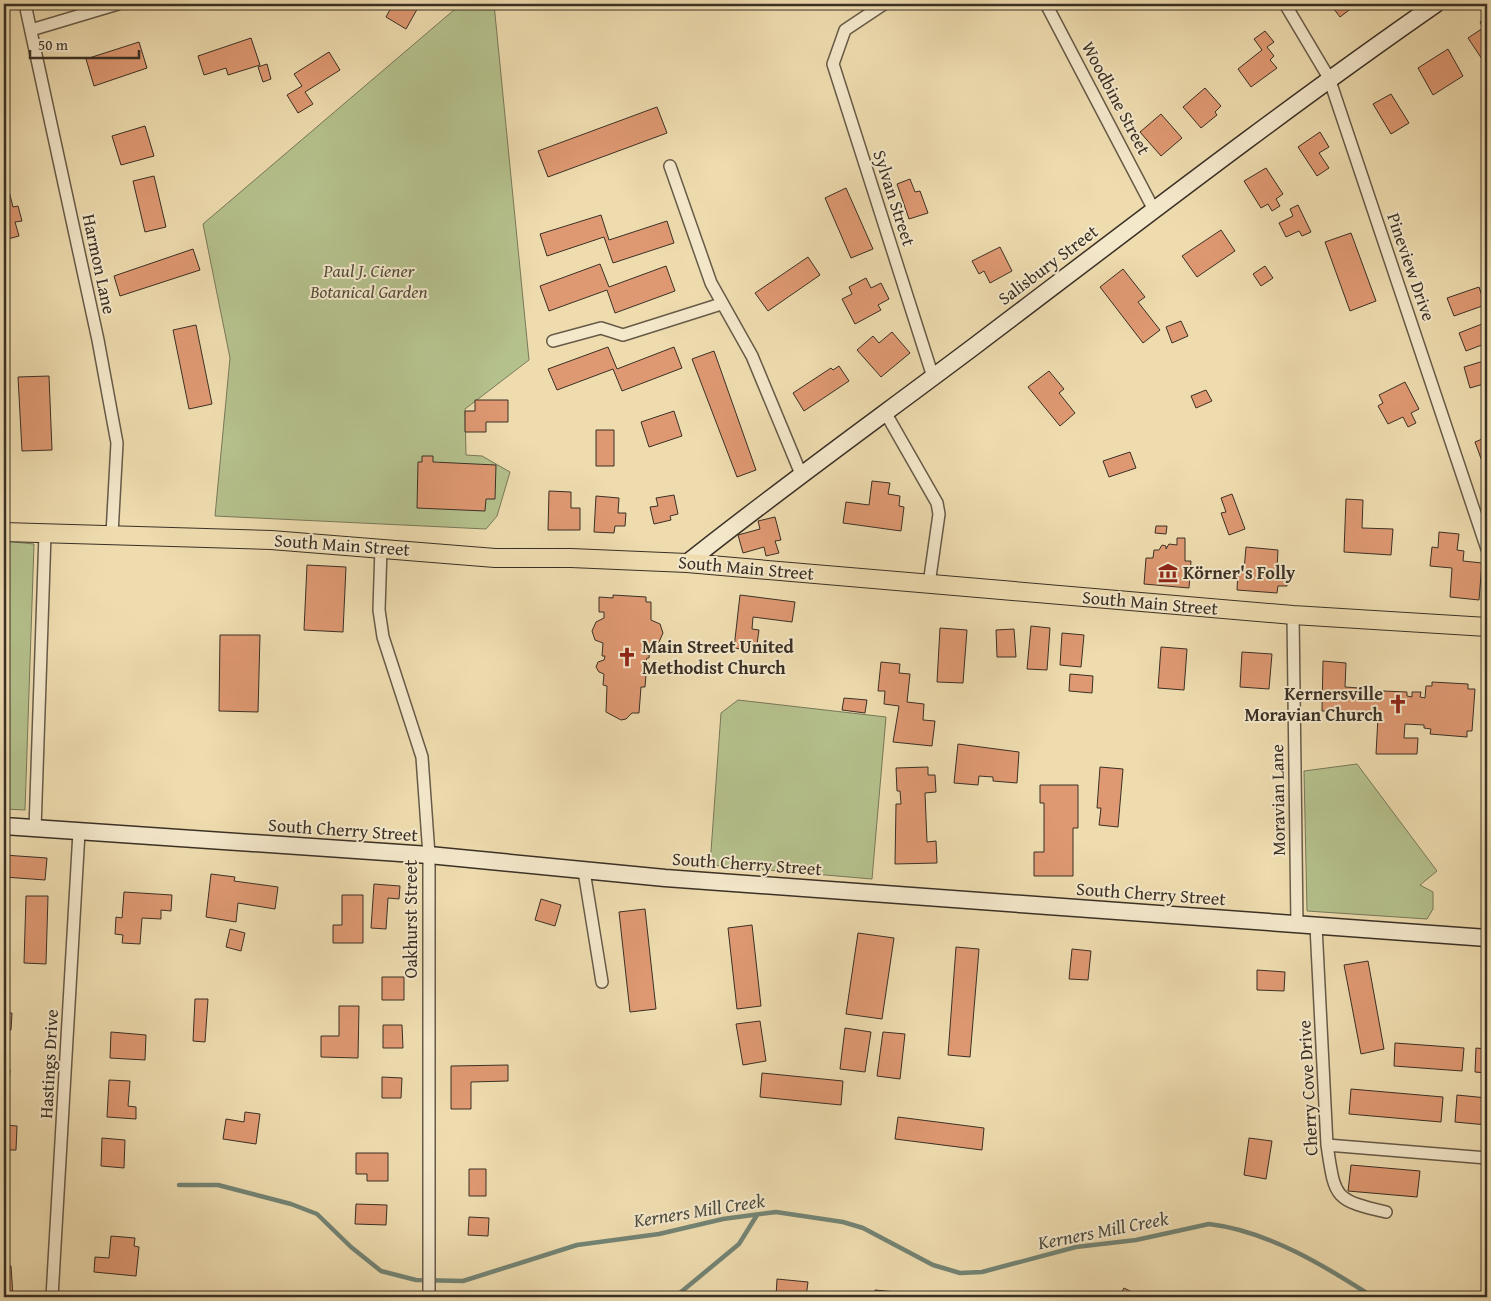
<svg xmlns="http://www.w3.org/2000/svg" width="1491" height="1301" font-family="'Gentium Book Plus',serif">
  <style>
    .green { fill: #b5c18d; stroke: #787859 }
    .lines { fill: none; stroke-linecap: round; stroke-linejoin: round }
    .stream { stroke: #738475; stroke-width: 4.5 }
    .building { fill: #df9972; stroke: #3a3025 }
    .minor-casing { stroke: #675b48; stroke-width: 14 }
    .secondary-casing { stroke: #3a3025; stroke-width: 19 }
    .primary-casing { stroke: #3a3025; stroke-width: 20 }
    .minor { stroke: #f4e8cb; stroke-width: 11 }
    .secondary { stroke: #f4e8cb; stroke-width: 16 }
    .primary { stroke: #eedcaf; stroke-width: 18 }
    .labels { text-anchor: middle; stroke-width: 4; stroke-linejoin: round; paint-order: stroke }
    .street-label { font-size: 18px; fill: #3a3025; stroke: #f4e8cb }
    .park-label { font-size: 18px; font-style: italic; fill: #534d3a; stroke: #f4e8cb }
    .poi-label { font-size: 18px; font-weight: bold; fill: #3a3025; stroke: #f4e8cb; text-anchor: start }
    .water-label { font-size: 19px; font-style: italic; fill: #4d4c40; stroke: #f4e8cb }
  </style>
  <rect width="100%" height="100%" fill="#eedcaf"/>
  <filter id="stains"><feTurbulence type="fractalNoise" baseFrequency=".004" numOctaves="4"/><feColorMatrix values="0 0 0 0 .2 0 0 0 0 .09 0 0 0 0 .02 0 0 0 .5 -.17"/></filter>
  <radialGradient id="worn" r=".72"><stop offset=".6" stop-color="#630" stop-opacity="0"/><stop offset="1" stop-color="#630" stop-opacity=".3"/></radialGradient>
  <path class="green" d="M461,4h33l35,356 -64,49 1,46 16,1 28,16 -13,44 -11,13 -271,-13 15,-158 -27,-134z
    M4,541l30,3 -9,266 -21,-1z
    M738,700l148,17 -14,162 -162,-14 11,-152z
    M1357,764l80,107 -17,14 13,7v17l-6,10 -120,-8 -3,-140z"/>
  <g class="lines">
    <path class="stream" d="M179,1185h39l73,19 26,10 34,33 30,24 35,9 47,1 114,-36 82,-11 64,-15 53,-7 67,10 20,6 70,37 27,8 22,-1 94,-25 60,-7 73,-16c59,7 116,42 164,73
      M675,1297l64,-53 18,-29"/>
  </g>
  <path class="building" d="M393,4h27l-14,25 -20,-12z
    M1330,4h27l-17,13z
    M1487,17v43l-3,2 -16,-24 15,-10 -3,-6z
    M1265,31l9,11 -7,5 7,9 -4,4 7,8 -26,19 -13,-18 24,-19 -8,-11z
    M251,38l9,27 -32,10 -2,-7 -22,7 -6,-19z
    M139,42l8,26 -53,18 -8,-27z
    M1448,49l15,27 -30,19 -15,-27z
    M329,52l11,18 -35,22 8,12 -15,9 -11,-18 15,-9 -8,-12z
    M267,64l4,15 -8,3 -5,-15z
    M1205,88l16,18 -6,6 2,3 -16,13 -18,-21z
    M1391,94l18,29 -18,11 -18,-30z
    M657,107l10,26 -119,44 -10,-26z
    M1161,114l21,24 -21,18 -21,-24z
    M145,126l9,30 -33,9 -9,-29z
    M1320,132l9,15 -10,6 10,15 -12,8 -19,-29z
    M1266,168l17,26 -7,5 4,7 -8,5 -4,-7 -7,4 -17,-27z
    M154,176l12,51 -21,5 -12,-51z
    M910,179l5,13 5,-1 8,22 -19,6 -12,-35z
    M7,183l6,24 5,-1 4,15 -7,1 4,14 -15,4v-56z
    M846,188l27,61 -22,9 -26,-60z
    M1298,205l13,27 -9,4 -3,-5 -13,6 -7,-14 14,-7 -3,-7z
    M601,215l8,25 58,-19 7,22 -61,20 -9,-26 -57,19 -7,-22z
    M1221,230l14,21 -38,26 -15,-21z
    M1351,233l25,68 -26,10 -25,-69z
    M1000,247l12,24 -22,12 -6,-12 -5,3 -7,-13z
    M193,249l7,21 -80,26 -6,-20z
    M808,257l12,18 -52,36 -13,-18z
    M600,264l9,23 57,-21 9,25 -60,22 -8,-23 -58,21 -9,-25z
    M1265,266l8,12 -12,8 -8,-12z
    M1123,269l22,28 -7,5 22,28 -17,13 -43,-56z
    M866,278l5,10 10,-5 8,16 -11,6 3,5 -26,14 -13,-25 10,-5 -3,-7z
    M1479,287l6,18 -31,11 -7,-18z
    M1181,321l7,15 -16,7 -6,-16z
    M1487,322v21l-21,8 -7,-18z
    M196,325l16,79 -23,5 -16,-79z
    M892,332l18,21 -29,24 -24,-27 16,-14 6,7z
    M608,347l9,22 57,-22 8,21 -60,23 -9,-22 -56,21 -9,-21z
    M714,351l42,119 -19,7 -45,-118z
    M1487,360v23l-17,5 -6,-21z
    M839,366l10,15 -45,30 -11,-18 38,-25 2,2z
    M1049,371l15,18 -5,4 16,20 -15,13 -32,-39z
    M49,376l3,74 -30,1 -4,-74z
    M1405,382l14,27 -8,4 5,10 -8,4 -5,-10 -15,7 -10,-18 5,-3 -4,-8z
    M1206,390l6,11 -16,7 -5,-12z
    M475,400h33v22h-22v10h-21v-21h10z
    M674,411l8,25 -33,11 -8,-25z
    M596,430h18v36h-18z
    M1487,437v25l-4,2 -8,-22z
    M1130,452l6,16 -27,9 -6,-16z
    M422,456h11v6l63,3 -1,34h-9l-1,12 -68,-3 1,-46h4z
    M872,481l18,2 -2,11 12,2 -1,10 5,1 -3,24 -58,-8 3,-21 23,3z
    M549,491l22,1v16h9v22h-32z
    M1232,494l13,35 -16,6 -8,-22 5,-1 -5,-14z
    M674,495l4,19 -8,2 1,4 -17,4 -4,-17 8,-1 -2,-8z
    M596,496l23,2 -1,15h8l-1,13h-10l-1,7 -20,-1z
    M1346,499l17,1 -1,28 31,1 -2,26 -47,-3z
    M775,517l6,23 -6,1 4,12 -13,3 -2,-9 -21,6 -5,-18 22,-6 -2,-8z
    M1156,526h11l-1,8 -11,-1z
    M1439,532l20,2 -2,16 7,1 -1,10 19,2 -3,37 -29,-3 2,-29 -22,-2 2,-19 6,1z
    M1177,538h8v23h6l-2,27 -45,-4 2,-26h7l1,-8h5l3,-5 4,1v3l3,-5 8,1z
    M1246,547l32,3 -1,19 11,1 -1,16h-9l-1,7 -40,-3 1,-20h6z
    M307,565l39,2 -3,65 -39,-2z
    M613,595l33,2v5h5v18l9,4 3,9 -4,9 -9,3 -1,13h-2l-1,3 5,4v6l-5,4 -1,12h-4l-2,26h-7l-6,6 -5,1 -15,-8 1,-26 -4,-1 1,-11 -5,-2 -3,-5 2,-5 6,-2 1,-4h-3l1,-13 -8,-3 -3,-9 4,-9 8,-4v-6h-5v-15l14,1z
    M740,595l55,7 -3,20 -39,-5 -1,12 7,1 -3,21 -22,-3z
    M1031,626l19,2 -3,42 -20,-1z
    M940,628l27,2 -4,53 -26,-1z
    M1014,629l2,28h-19l-1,-27z
    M1062,633l22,2 -3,32 -21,-2z
    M220,635h40l-2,77 -39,-1z
    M1161,647l26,2 -3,41 -26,-2z
    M1242,652l30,2 -3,35 -29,-2z
    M1323,661l23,2 -1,24 14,1v2l48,2v4l5,1v-5h9l-1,5 5,1 1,-12h6v-4l36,2v5h7l-3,42h-5v6l-37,-3 1,-5 -7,-1v-3l-19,-1 -1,14h14l-1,16h-41l2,-37 -21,-1v-3l-35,-2z
    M881,662l19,2 -1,9 11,1 -3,28 17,2 -1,16 12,1 -3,25 -39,-4 6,-36 -15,-2 1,-13h-7z
    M1070,674l23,2 -1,17 -23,-2z
    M844,698l23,2 -2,13 -23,-3z
    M958,744l61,8 -2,31 -24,-2v-4l-14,-1 -1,9 -24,-2z
    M928,767v8h7l1,17 -11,1 2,49 9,-1 1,22 -42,1 1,-60h5l-1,-13h-3l-1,-23z
    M1100,767l23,2 -5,58 -19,-2 2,-17h-4z
    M1040,785h38v43h-5v48h-39v-24h10v-49h-4z
    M4,855l43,3 -2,22 -41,-3z
    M211,874l24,3 -1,4 44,6 -3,22 -37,-6 -2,19 -30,-5z
    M374,884l26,2 -1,13 -11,-1 -2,31 -15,-1z
    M124,892l48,3 -1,16 -10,-1v9l-19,-1 -2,26 -18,-1 1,-8 -8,-1 1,-17 6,1z
    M342,895h21v48h-30v-18h9z
    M26,896h22l-2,68 -22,-1z
    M541,899l20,6 -6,21 -20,-6z
    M645,909l11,100 -26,3 -11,-100z
    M752,925l9,81 -24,3 -9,-81z
    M230,929l15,4 -4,18 -15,-4z
    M858,933l36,5 -12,81 -36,-5z
    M956,947l23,2 -9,108 -22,-2z
    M1072,949l19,2 -3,29 -19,-1z
    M1368,961l16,88 -23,5 -17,-89z
    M1257,970l28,2 -1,19 -27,-1z
    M382,977h22v23h-22z
    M4,984h5l-2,29h5l-1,17 -6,-1 -1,12z
    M195,999h13l-3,43 -12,-1z
    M339,1006h20l-1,52 -37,-1v-21h18z
    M760,1021l6,40 -23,4 -7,-41z
    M383,1025h19l1,23h-20z
    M845,1028l26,4 -6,40 -25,-3z
    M111,1032l35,3 -1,25 -35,-2z
    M883,1032l22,2 -5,45 -23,-3z
    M1395,1043l69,5 -2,23 -68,-5z
    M1476,1048l11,1v24l-12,-1z
    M508,1065v16l-37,1v27h-20v-43z
    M4,1070h6l-3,37h-3z
    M762,1073l81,8 -2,24 -81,-8z
    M382,1077l20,1 -1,20h-19z
    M109,1080l21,1 -2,25 8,1v12l-29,-2z
    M1351,1089l92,8 -2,25 -92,-8z
    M1457,1095l30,3v27l-32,-3z
    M245,1112l15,2 -4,30 -33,-5 3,-20 18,3z
    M898,1117l86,11 -2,22 -87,-11z
    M4,1125l13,1 -1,24h-12z
    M102,1138l23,2 -1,28 -23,-2z
    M1249,1138l23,3 -6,38 -22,-4z
    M356,1153h32v28h-21v-7h-11z
    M1351,1165l69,6 -3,26 -69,-6z
    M469,1169h17v27h-17z
    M356,1204l31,1 -1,20 -31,-1z
    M469,1217l20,1 -1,18 -20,-1z
    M111,1236l24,2 -1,8 5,1 -3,29 -42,-4 1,-15 14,1z
    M4,1266h7l2,30 -9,1z
    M777,1279l31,3 -2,15h-30z
    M1124,1288l18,9h-23z
    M875,1290l32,3v4h-33z
    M97,1293h20v4h-20z"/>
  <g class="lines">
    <defs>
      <path id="minor" d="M25,4l73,336 19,103 -5,91
        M884,4l-39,26 -12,34 100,313
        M1046,4l108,206
        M1285,4l44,74 158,471
        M31,30l87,-26
        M670,166l41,117 41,73 49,118
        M553,341l48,-13 22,7 98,-31
        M885,412l52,91 2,11 -10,70
        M381,548l-2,62 4,27 39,120 7,98v442
        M1293,615l4,310
        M35,829l10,-295
        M584,871l18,111
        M1316,926l11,219c8,52 6,55 59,67
        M1327,1145l160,13
        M52,1297l27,-465"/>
      <path id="secondary" d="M687,563c94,-75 192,-145 289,-218 152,-115 303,-232 460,-341
        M4,826l425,29 236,23 822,60"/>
      <path id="primary" d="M4,532l267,8 224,18h76l116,5 606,52 194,12"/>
    </defs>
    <use href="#minor" class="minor-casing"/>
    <use href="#secondary" class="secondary-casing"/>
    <use href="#primary" class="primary-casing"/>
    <use href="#minor" class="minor"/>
    <use href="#secondary" class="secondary"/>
    <use href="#primary" class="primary"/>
  </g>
  <defs>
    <symbol id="museum-bare" viewBox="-9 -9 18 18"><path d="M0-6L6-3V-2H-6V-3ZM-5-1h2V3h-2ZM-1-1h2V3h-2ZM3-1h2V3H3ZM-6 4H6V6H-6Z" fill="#8f2418" stroke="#f4e8cb" stroke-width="2.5" paint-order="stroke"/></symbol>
    <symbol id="church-bare" viewBox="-9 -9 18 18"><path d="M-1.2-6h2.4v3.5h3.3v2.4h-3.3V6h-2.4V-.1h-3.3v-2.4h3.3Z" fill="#8f2418" stroke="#f4e8cb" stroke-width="2.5" paint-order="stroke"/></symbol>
  </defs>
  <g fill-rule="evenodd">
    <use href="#museum-bare" x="1154" y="559" width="28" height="28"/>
    <use href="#church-bare" x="613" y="643" width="28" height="28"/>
    <use href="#church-bare" x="1384" y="690" width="28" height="28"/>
  </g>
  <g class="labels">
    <g class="street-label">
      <text transform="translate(1116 98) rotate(62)" y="6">Woodbine Street</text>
      <text transform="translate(894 198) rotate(72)" y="6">Sylvan Street</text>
      <text transform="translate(99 264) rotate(78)" y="6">Harmon Lane</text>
      <text transform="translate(1048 265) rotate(-37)" y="6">Salisbury Street</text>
      <text transform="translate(1411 267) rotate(71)" y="6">Pineview Drive</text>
      <text transform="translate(342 545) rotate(4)" y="6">South Main Street</text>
      <text transform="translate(746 568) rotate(5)" y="6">South Main Street</text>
      <text transform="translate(1150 603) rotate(5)" y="6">South Main Street</text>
      <text transform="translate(1278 800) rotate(-91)" y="6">Moravian Lane</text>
      <text transform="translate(343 830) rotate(4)" y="6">South Cherry Street</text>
      <text transform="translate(747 864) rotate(4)" y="6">South Cherry Street</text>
      <text transform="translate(1151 894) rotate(4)" y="6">South Cherry Street</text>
      <text transform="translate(411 919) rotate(-90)" y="6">Oakhurst Street</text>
      <text transform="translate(49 1064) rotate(-87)" y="6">Hastings Drive</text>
      <text transform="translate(1308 1088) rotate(-93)" y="6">Cherry Cove Drive</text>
    </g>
    <g class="park-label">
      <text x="369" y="277">Paul J. Ciener<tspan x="369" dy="21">Botanical Garden</tspan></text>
    </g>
    <g class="poi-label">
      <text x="1183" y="579">Körner's Folly</text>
      <text x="642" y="653">Main Street United<tspan x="642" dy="21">Methodist Church</tspan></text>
      <text x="1383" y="700" text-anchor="end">Kernersville<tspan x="1383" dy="21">Moravian Church</tspan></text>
    </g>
    <g class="water-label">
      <text transform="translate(699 1210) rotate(-9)" y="7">Kerners Mill Creek</text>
      <text transform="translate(1103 1230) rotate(-11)" y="7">Kerners Mill Creek</text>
    </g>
  </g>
  <rect width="1491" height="1301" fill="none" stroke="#eedcaf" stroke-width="20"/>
  <rect x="5" y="5" width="1481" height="1291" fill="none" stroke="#3a3025" stroke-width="2.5"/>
  <rect x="10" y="10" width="1471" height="1281" fill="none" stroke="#3a3025"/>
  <path d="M30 50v8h109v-8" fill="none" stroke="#3a3025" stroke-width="2.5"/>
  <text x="38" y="50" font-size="15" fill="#3a3025" stroke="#f4e8cb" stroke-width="4" paint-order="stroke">50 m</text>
  <rect width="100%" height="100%" filter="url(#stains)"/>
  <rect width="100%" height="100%" fill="url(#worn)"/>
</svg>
